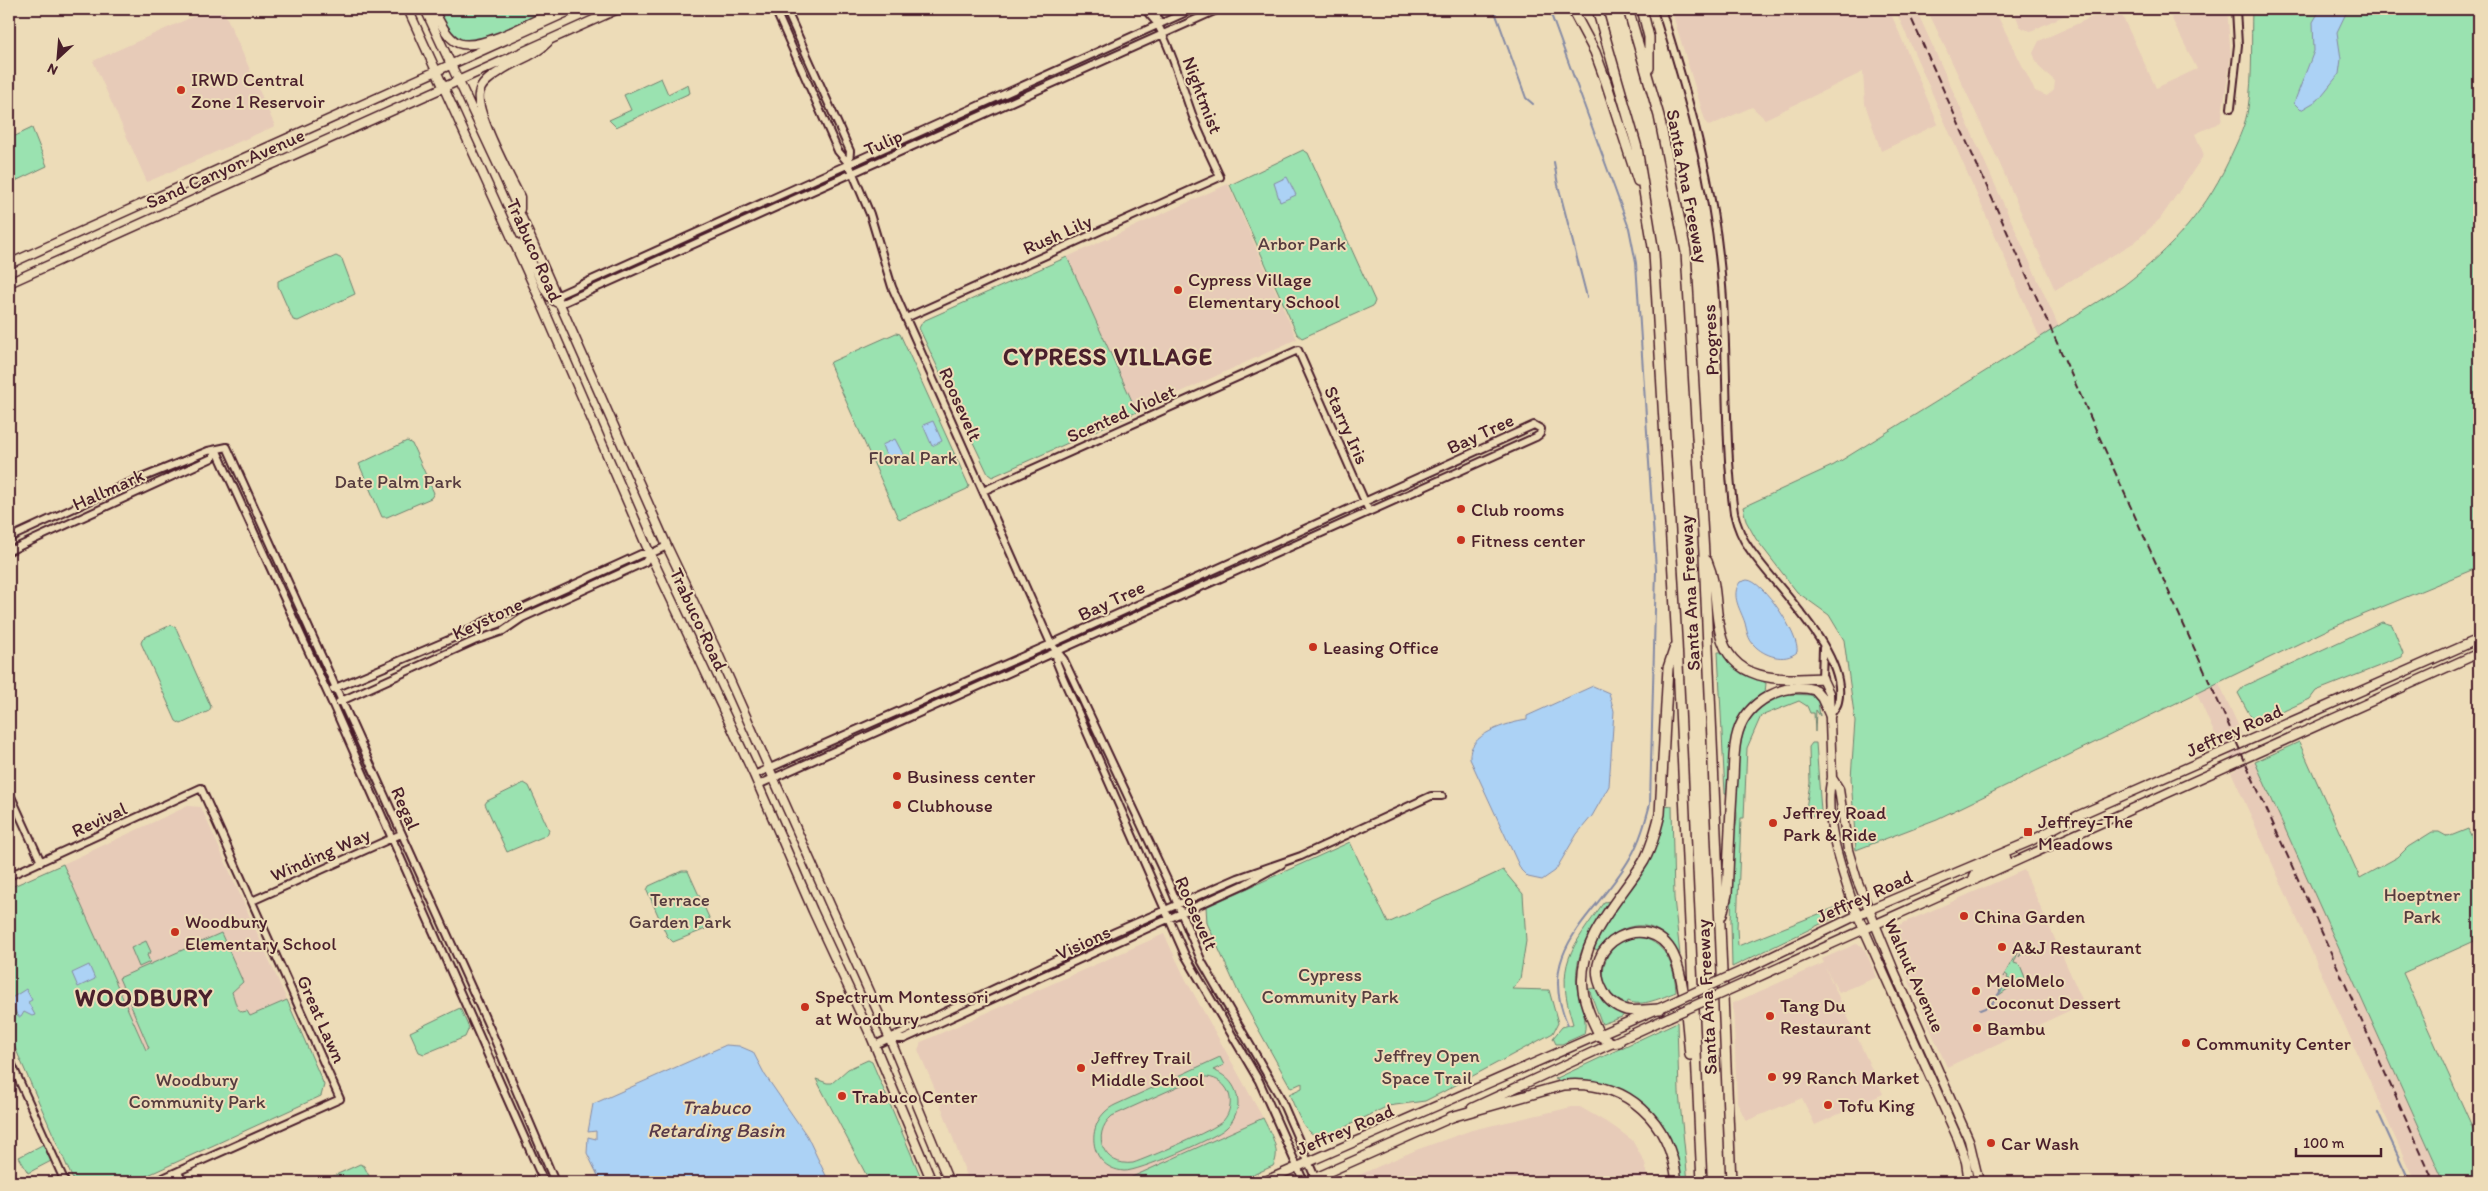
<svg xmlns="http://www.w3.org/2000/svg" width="2488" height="1191" font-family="Itim,sans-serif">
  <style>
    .built { fill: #e7cbb8 }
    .green { fill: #9ae2b0; stroke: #72806e; fill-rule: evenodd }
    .water { fill: #acd2f5; stroke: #858aa4 }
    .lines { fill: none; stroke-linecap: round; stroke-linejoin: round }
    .stream { stroke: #858aa4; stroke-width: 2 }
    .tertiary-casing { stroke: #4a1f2b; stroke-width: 10 }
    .secondary-casing { stroke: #4a1f2b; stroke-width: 11 }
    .primary-casing { stroke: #4a1f2b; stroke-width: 11 }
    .motorway-casing { stroke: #4a1f2b; stroke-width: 12 }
    .tertiary { stroke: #eddcb8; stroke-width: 6 }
    .secondary { stroke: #eddcb8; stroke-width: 8 }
    .primary { stroke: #eddcb8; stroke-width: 8 }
    .motorway { stroke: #eddcb8; stroke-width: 9 }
    .rail { stroke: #4a1f2b; stroke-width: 2; stroke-dasharray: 8 4; stroke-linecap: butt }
    .primary-bridge-casing { stroke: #4a1f2b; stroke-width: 11; stroke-linecap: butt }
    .primary-bridge { stroke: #eddcb8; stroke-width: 8 }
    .poi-dot { fill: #c8321e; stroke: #eddcb8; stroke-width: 2 }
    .labels { text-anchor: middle; stroke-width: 4; stroke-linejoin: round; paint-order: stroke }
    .poi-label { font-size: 19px; fill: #4a1f2b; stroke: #eddcb8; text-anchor: start }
    .street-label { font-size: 19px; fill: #4a1f2b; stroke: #eddcb8 }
    .park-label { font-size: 19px; fill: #563c3f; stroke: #eddcb8 }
    .water-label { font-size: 20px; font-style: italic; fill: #593a49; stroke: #eddcb8 }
    .district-label { font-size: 24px; font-weight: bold; letter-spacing: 1px; fill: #4a1f2b; stroke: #eddcb8 }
  </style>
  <rect width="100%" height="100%" fill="#eddcb8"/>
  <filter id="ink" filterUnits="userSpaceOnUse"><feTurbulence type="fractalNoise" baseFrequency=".02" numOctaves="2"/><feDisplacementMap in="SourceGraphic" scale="10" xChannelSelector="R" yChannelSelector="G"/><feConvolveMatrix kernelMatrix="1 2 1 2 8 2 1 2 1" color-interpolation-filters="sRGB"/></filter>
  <g filter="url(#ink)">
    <path class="built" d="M210,9h13l52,117 -128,56 -54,-121z
      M1671,9h218l49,115 -57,27 -16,-47 -2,-32 -98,47 -13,-12 -43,19 -3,-3z
      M1895,9h21l326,725 -5,3 12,27 6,-2 189,420h-29l-182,-406 -2,-4 5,-2 -12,-28 -5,2z
      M1927,9h67l41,82 12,5 7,-7 1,-8 -15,-13 -4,-7 -3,-8 6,-12 71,-32h9l37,79 41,-19 -30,-60h60l4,47 -10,66 -26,12 9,21 -44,64 -25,23 -80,48 -56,-128z
      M2013,9h65l-47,22 -7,-2 -4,-3z
      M1228,184l69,155 -160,73 -70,-155z
      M188,806l13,1 86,193 -37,16 -12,-8 -92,42 -83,-186z
      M2024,870l60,134 -137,63 -58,-131 3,-8z
      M1164,934l22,46 77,138 -142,64h-152l-34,-93 -17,-39 3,-8z
      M1856,944l7,2 14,31 -38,16 -14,-26 58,127 -68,31 -13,-27 -56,23 -9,-19 -4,-99 91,-40 -2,-4z
      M1572,1107h8l33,19 19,14 13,23 3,19h-305l73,-32 56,-20z"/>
    <path class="green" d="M437,9h110c-17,8 -66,38 -84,34 -13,-4 -20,-23 -26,-34z
      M2252,9h227v558l-148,61 -394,191 -81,31 -5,-72 4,-57 -11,-81 -15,-25 -32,-23 -41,-53 -10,-18 -3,-14 91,-42 289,-179c50,-38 85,-77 110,-135 6,-13 13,-28 15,-43 5,-32 3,-67 4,-99z
      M661,78l7,16 20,-10 2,9 -74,34 -7,-7 22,-10 -7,-15z
      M32,128l15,38 -38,18v-45z
      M1303,150l5,3 67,148 -2,5 -71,32 -5,-4 -67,-149z
      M336,256l6,3 13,35 -57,27 -5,-1 -15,-34v-5z
      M1067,257l70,155 -145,65 -4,-3 -69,-146 4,-7z
      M896,333l4,1 69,152 -2,3 -66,30 -3,-1 -68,-153 1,-3z
      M407,441l5,3 22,49 -3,5 -44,19h-5l-23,-53z
      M2382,622l10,3 11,28 -1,4 -86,34 -6,8 -50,23 -8,-3 -14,-26 6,-7z
      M171,625l5,3 35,79 -2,4 -28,13 -5,-3 -35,-78 2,-5z
      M1718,652h6l22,22 20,9 -1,10c-38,22 -33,64 -36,102l-4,-1z
      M1787,694l25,1 6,7 2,14 -4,-6 -1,22 -1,-19h-4l-3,-7 -8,-5 -38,15 -14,32 -3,70h-3l-4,110 1,18 106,-42 -5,11 -107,52 -1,-46 3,-89c5,-14 2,-21 2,-34 -1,-10 1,-21 2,-31 2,-35 9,-65 49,-73z
      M2299,742l61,136 38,-21 10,-10 24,-15h7l9,5 20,-8 11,24v86l-76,34 76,169v40h-35l-189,-420z
      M1812,743h4l5,68 -2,4 -8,2 -6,-2 5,-32 -1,-36z
      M524,783l5,3 20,44 -2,5 -40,17 -22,-48 2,-3z
      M1665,805l7,1 2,92 6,57c-6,-5 -10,-15 -17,-21 -23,-18 -51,-4 -66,16l-4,-2 7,-15 43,-64z
      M1350,842l38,81 115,-53 20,24 3,47 -6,38 -8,10 37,1 9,33 -5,10 -112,60 -16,8 -37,5 -63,31c-22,1 -28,-27 -36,-43l13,-6v-5l-11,5 -51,-92 -33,-73 -1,-16z
      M63,864l83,186 3,-2 -30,-70 102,-45 22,49 -11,10 5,16 5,4 5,-1 3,5 37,-16 37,85 -3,11 -188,86h-59l-65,-148v-146z
      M682,871h6l23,51 -3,6 -35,14 -6,-6 -20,-46 2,-4z
      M1610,901c-18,29 -40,56 -32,92 3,15 10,26 6,41l-22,10h-6l-3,-6 9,-11 11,-3c-19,-60 -2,-75 31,-122z
      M1636,937c29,2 39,29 40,55 -13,5 -35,16 -48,9l-1,3c-37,-12 -28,-62 9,-67z
      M146,941l5,11 -4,3 3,7 -11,5 -8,-19z
      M2021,945l8,9 -6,-2 -4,5 4,-9 -3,-1 -6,16 6,2 6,15 -8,2 -19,13 1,-8 5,-6 -1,3 3,1 1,-2 3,1 2,-3 -6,-3 1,-2 -3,-2 -2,3z
      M1596,988l10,15 18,11 -2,3 -20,7 -13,-35z
      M460,1008l9,20 -4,9 -41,17 -5,-2 -9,-20z
      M1677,1022l2,71 9,89h-7c-8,-51 -33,-93 -88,-101 -11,-1 -29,3 -38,-2z
      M1220,1057l4,8 -11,5c15,6 25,17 25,34 -1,9 -5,18 -12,24 -10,10 -88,44 -102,43 -37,-3 -40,-51 -9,-66zM1199,1077c11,-1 21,2 27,11 7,10 5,24 -3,33 -9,9 -75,37 -90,42 -29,4 -43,-28 -21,-47z
      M868,1060l4,2 51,120h-53l-54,-103 11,4h5l16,-14z
      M1263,1118c7,15 19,32 10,48l-36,16h-116z
      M44,1144l9,16 -25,13 -9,-16z
      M360,1164l4,2 8,16h-52z"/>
    <path class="water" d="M2323,9h25l-11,23 4,27 -2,15 -21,26 -17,10 -7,-7 20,-52 -1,-29 7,-12z
      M1287,177l9,18 -16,7 -6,-19z
      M933,421l9,20 -10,5 -9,-21z
      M895,439l9,17 -15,7 -7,-18z
      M1747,580c16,0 53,56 50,72 -12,11 -33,4 -43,-7 -6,-6 -7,-14 -9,-22 -4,-13 -15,-27 -5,-41z
      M1593,686l16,7 5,18 -5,75 -17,30 -15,18 -22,37 -13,9 -14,-3 -7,-7 -51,-111c-3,-25 37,-36 57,-39v-4z
      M89,965l6,14 -17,8 -6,-14z
      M26,989l6,11 -4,2 7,13 -3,1 -8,-4 -3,5h-3l-8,-18z
      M726,1045l13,1 14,6 12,23 42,61 22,46h-228l-14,-29 1,-16 8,2v-8l-8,1 5,-28z"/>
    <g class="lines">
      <path class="stream" d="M1494,9l32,89 7,6
        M1549,9l80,219 7,35 20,307 -6,234c-5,19 -10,37 -20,54 -33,58 -97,91 -62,167
        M1554,162l4,23 29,112
        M1980,1010l10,-4 15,-21
        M2378,1112l32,70"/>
      <defs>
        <path id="tertiary" d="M775,9l63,142 11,13 21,50 22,73 159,357 13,16 105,224 33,78 77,133 38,87
          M786,9l64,142 -1,13
          M1157,9l1,16
          M1661,9c29,92 54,180 61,277 6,75 2,153 12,227 3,13 7,24 15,35 25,38 101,106 89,154 -1,5 -5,9 -8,13
          M2231,108l7,-63 -2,-36
          M556,296l637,-287
          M560,304l659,-295
          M906,318l314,-141c-9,-20 -19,-40 -27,-60 -11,-30 -19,-61 -34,-90 -3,-7 -10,-11 -13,-18
          M217,451l116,254 211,477
          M983,491l315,-141 71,161
          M9,538l113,-52 86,-35 19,-4 264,584 64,151
          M9,551l203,-93 5,-7
          M1056,653l1,10 6,15 122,277 74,126 45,101
          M1822,678l1,-30
          M333,689l125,-53 35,-19 32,-10 116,-53h9l17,-8
          M339,702l135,-61 29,-10 19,-13 123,-56 5,-8
          M754,775l297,-131 483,-219 7,4 -1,5 -4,3 -67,30 -711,318
          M9,792l32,70
          M9,876l192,-88 139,311 -186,83
          M252,901l149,-67
          M890,1039h14l341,-155 37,-20
          M875,1045l240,-113 123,-54 63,-22 130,-60h11
          M9,1058l56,124
          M178,1172l5,10"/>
        <path id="secondary" d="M408,9l129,284 113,261 104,221 59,136 57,123 62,148
          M425,9l80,171 162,366 48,101 175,392 59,143
          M433,9c6,11 13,28 25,34 22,9 79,-24 100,-34
          M520,209v-12c-10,-20 -45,-85 -41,-103 1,-10 12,-17 20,-22 16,-12 35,-15 49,-30
          M512,240c26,16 28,58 48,64
          M9,264l565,-255
          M9,283l609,-274
          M1822,678l7,15 3,85c-10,37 10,94 22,129l104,232 8,23 3,20
          M1832,778l7,11 9,61 9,30 38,93 74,167 10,42"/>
        <path id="primary" d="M1975,880l-1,-4 3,-5 29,-14
          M1746,969l122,-59 163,-69 46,-25 402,-177
          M1747,982l732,-329
          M1472,1108l197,-91
          M1263,1182l406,-178
          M1306,1182l149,-66"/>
        <path id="motorway" d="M1572,9l23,43 11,30 32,99
          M1597,9l40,139 17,105 23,389 25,540
          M1628,9l31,107 27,136 18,302 27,628
          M1642,9l7,28v31
          M1707,561c11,26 7,45 13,71 11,52 62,48 102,46
          M1722,915l5,-21c2,-39 3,-77 6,-116 1,-15 0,-31 5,-46 9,-30 46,-51 77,-42l7,8 8,17
          M1660,1009c-11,0 -23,3 -34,1 -10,-3 -19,-10 -23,-19 -26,-47 46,-84 70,-37 12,23 14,74 17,101
          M1619,1042l-7,1 -12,-7c-7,-14 -15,-30 -17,-46 -6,-51 37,-90 61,-129 8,-15 12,-31 16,-47l8,-146 7,-21
          M1451,1117l113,-32c64,-5 106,36 113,97"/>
      </defs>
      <use href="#tertiary" class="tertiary-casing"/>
      <use href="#secondary" class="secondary-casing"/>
      <use href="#primary" class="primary-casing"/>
      <use href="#motorway" class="motorway-casing"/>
      <use href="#tertiary" class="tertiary"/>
      <use href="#secondary" class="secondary"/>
      <use href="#primary" class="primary"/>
      <use href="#motorway" class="motorway"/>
      <path class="rail" d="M1907,9l527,1173"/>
      <defs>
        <path id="primary-bridge" d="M1669,1004l77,-35
          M1669,1017l78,-35"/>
      </defs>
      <use href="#primary-bridge" class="primary-bridge-casing"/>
      <use href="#primary-bridge" class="primary-bridge"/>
    </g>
  </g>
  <g class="poi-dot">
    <circle cx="181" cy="90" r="5"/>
    <circle cx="1178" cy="290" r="5"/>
    <circle cx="1461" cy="509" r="5"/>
    <circle cx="1461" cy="540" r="5"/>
    <circle cx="1313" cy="647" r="5"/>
    <circle cx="897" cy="776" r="5"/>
    <circle cx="897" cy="805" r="5"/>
    <circle cx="1773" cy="823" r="5"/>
    <rect x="2023" y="827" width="10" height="10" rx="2.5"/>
    <circle cx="1964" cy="916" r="5"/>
    <circle cx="175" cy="932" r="5"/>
    <circle cx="2002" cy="947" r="5"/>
    <circle cx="1976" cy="991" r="5"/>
    <circle cx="805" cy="1007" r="5"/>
    <circle cx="1770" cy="1016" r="5"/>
    <circle cx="1977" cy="1028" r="5"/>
    <circle cx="2186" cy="1043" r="5"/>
    <circle cx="1081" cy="1068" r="5"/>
    <circle cx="1772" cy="1077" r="5"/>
    <circle cx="842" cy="1096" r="5"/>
    <circle cx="1828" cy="1105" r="5"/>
    <circle cx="1991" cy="1143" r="5"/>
  </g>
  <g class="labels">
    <g class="poi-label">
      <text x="191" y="86">IRWD Central<tspan x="191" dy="22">Zone 1 Reservoir</tspan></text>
      <text x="1188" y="286">Cypress Village<tspan x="1188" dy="22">Elementary School</tspan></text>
      <text x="1471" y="516">Club rooms</text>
      <text x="1471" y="547">Fitness center</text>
      <text x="1323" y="654">Leasing Office</text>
      <text x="907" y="783">Business center</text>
      <text x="907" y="812">Clubhouse</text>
      <text x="1783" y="819">Jeffrey Road<tspan x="1783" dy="22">Park &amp; Ride</tspan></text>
      <text x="2038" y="828">Jeffrey-The<tspan x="2038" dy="22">Meadows</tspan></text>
      <text x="1974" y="923">China Garden</text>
      <text x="185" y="928">Woodbury<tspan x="185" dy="22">Elementary School</tspan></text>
      <text x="2012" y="954">A&amp;J Restaurant</text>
      <text x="1986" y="987">MeloMelo<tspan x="1986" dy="22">Coconut Dessert</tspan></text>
      <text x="815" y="1003">Spectrum Montessori<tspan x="815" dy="22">at Woodbury</tspan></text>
      <text x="1780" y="1012">Tang Du<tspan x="1780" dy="22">Restaurant</tspan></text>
      <text x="1987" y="1035">Bambu</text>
      <text x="2196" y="1050">Community Center</text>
      <text x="1091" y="1064">Jeffrey Trail<tspan x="1091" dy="22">Middle School</tspan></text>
      <text x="1782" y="1084">99 Ranch Market</text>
      <text x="852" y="1103">Trabuco Center</text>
      <text x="1838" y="1112">Tofu King</text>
      <text x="2001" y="1150">Car Wash</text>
    </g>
    <g class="street-label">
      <text transform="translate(1203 95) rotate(69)" y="7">Nightmist</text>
      <text transform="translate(883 142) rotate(-24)" y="7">Tulip</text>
      <text transform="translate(225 168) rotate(-24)" y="7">Sand Canyon Avenue</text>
      <text transform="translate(1688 186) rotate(79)" y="7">Santa Ana Freeway</text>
      <text transform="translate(1057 234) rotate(-24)" y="7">Rush Lily</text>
      <text transform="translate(535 250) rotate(66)" y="7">Trabuco Road</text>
      <text transform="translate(1710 340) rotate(-93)" y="7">Progress</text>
      <text transform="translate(961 404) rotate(66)" y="7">Roosevelt</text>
      <text transform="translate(1121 413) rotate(-24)" y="7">Scented Violet</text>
      <text transform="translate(1347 425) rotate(66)" y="7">Starry Iris</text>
      <text transform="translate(1480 433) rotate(-25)" y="7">Bay Tree</text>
      <text transform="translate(108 489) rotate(-24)" y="7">Hallmark</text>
      <text transform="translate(1689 593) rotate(-93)" y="7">Santa Ana Freeway</text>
      <text transform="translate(1111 600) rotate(-25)" y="7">Bay Tree</text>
      <text transform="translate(487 618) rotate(-25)" y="7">Keystone</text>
      <text transform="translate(699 619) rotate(65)" y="7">Trabuco Road</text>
      <text transform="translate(2234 730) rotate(-24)" y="7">Jeffrey Road</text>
      <text transform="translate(406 808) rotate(66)" y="7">Regal</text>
      <text transform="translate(99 819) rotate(-25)" y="7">Revival</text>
      <text transform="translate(320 854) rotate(-24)" y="7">Winding Way</text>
      <text transform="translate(1864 896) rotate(-24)" y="7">Jeffrey Road</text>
      <text transform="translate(1197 913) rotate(66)" y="7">Roosevelt</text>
      <text transform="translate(1083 942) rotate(-25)" y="7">Visions</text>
      <text transform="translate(1915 975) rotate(66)" y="7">Walnut Avenue</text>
      <text transform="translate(1706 997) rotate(-93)" y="7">Santa Ana Freeway</text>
      <text transform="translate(322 1019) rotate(66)" y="7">Great Lawn</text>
      <text transform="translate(1345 1129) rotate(-23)" y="7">Jeffrey Road</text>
    </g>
    <g class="park-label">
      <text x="1302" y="250">Arbor Park</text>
      <text x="913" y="464">Floral Park</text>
      <text x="398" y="488">Date Palm Park</text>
      <text x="2422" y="901">Hoeptner<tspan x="2422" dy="22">Park</tspan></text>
      <text x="680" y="906">Terrace<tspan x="680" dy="22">Garden Park</tspan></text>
      <text x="1330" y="981">Cypress<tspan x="1330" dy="22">Community Park</tspan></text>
      <text x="1427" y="1062">Jeffrey Open<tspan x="1427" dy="22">Space Trail</tspan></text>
      <text x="197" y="1086">Woodbury<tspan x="197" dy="22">Community Park</tspan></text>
    </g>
    <g class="water-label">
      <text x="716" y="1114">Trabuco<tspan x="716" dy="23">Retarding Basin</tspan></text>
    </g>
    <g class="district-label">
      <text x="1108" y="365">CYPRESS VILLAGE</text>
      <text x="144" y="1006">WOODBURY</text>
    </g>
  </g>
  <rect width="2488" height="1191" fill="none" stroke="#eddcb8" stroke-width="30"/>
  <rect x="15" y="15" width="2458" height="1161" fill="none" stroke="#4a1f2b" stroke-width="2" filter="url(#ink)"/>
  <g transform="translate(58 58) rotate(206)" stroke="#eddcb8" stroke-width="4" paint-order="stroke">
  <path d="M0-4L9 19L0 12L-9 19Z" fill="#4a1f2b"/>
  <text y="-8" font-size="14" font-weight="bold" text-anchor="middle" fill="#4a1f2b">N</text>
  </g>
  <path d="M2296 1148v8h85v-8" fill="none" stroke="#4a1f2b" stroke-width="2.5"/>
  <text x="2303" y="1148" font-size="15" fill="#4a1f2b" stroke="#eddcb8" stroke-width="4" paint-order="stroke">100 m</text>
</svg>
